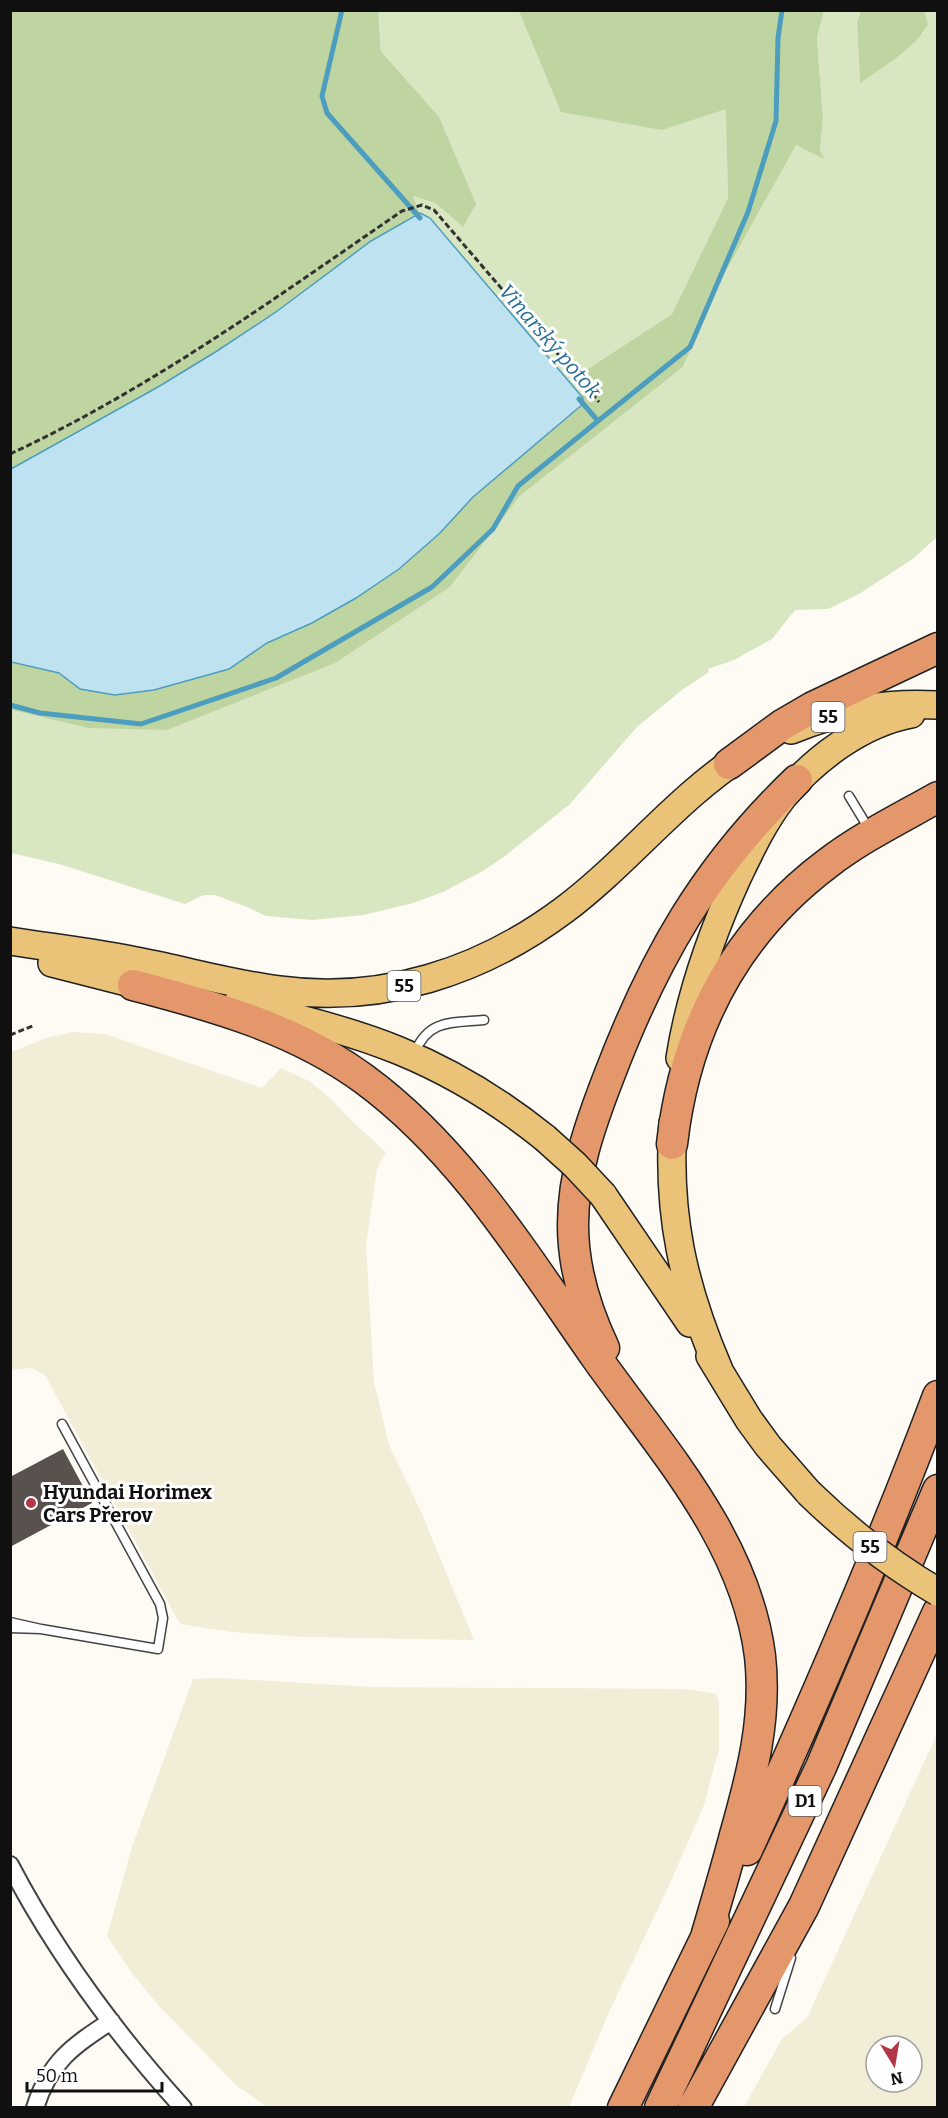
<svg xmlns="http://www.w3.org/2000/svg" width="948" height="2118" viewBox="0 0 948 2118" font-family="Bitter,serif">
<rect width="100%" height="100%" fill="#fefbf5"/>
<path fill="#f2edd7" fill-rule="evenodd" d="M73 1032 105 1034 262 1088 281 1068 309 1081 330 1098 353 1122 386 1152 377 1169 366 1245 374 1382 389 1445 422 1514 474 1640 304 1637 232 1632 180 1624 45 1375 32 1368 11 1370V1052L46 1038Z
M219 1678 372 1687 686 1689 717 1694 719 1704V1749L704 1805 672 1879 609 2012 569 2107H267L237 2086 160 2007 134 1976 107 1936 132 1847 193 1679Z
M937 1734V2107H744L782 2039 807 2018ZM876 2046H912V2082H876Z"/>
<path fill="#d8e6c1" d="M362 10 751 11 727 122 728 198 672 314 583 372V398L430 218 420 213 413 196 435 203 463 227 412 86 381 51 379 21Z
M824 11H861L857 22 860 84 908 47 924 32 925 13 922 11H937V537L914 558 859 594 828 609 795 610 772 639 734 660 708 669 709 672 682 690 637 727 570 804 505 856 483 871 443 892 413 903 364 915 312 920 266 916 247 907 215 895H204L185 904 59 864 11 853V710L88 728 450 587 520 496 683 367 721 280 796 144 823 158 820 150 823 118 817 38Z"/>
<path fill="#bed5a2" d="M11 11H378L381 51 439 117 476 204 463 227 435 203 413 196 420 213 371 241 276 312 217 351 158 387 11 469Z
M519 11H824L817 38 823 118 820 150 824 159 796 145 721 280 683 367 520 496 450 587 335 663 167 730 88 728 11 710 10 662 59 673 80 689 115 695 154 690 229 669 267 643 312 623 356 598 399 569 440 533 473 497 582 404 583 372 672 314 728 198 726 109 662 130 561 112Z
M922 11 925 13 928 24C915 50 882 66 860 84L857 22 861 11Z"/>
<path fill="#bfe2f0" stroke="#4d9dbf" stroke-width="1.5" d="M420 213 430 218 583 398V404L473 497 440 533 399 569 356 598 312 623 267 643 229 669 154 690 115 695 80 689 59 673 11 662V469L158 387 217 351 276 312 371 241Z"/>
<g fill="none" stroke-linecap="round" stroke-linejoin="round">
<path stroke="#4d9dbf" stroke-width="5" d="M342 10 322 96 327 113 420 218
M598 421 690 347 748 212 776 121 778 38 782 10
M10 705 40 713 141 724 276 678 432 587 493 529 518 486 598 421 579 399"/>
</g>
<path fill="#58514e" d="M63 1449 92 1503 10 1547V1477Z"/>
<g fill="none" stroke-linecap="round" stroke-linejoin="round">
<defs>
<path id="lane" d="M849 796 869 829
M415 1052C429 1019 452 1023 484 1020
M10 1622 41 1629 10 1628
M41 1629 158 1649 163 1618 160 1604 62 1424
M775 2009 791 1958"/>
<path id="street" d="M10 1865C56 1953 117 2035 183 2108
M35 2108C49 2062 73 2046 111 2021"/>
<path id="primary" d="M791 730C840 710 884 702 938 705
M10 941C54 948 98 953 141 962 187 971 232 984 279 990 382 1004 481 972 564 910 628 862 678 796 746 753
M52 963 154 989
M236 1005C358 1029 447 1059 545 1138
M680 1058C690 995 711 935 738 876 751 849 764 821 783 797 814 759 862 723 911 714
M673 1123C667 1215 683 1286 719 1370
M603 1195 690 1323
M710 1356 749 1420 768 1446 809 1493"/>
<path id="highway" d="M729 764 782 725 813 707 938 648
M133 985C214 1006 296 1029 364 1079 462 1151 527 1259 596 1357 661 1449 745 1539 760 1656 767 1718 752 1775 735 1835 726 1869 716 1903 706 1937
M672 1144C685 1029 735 933 828 863 862 837 901 818 938 797
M604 1348C586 1310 573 1267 573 1225 573 1173 590 1125 609 1076 654 958 705 868 797 780
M747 1850C815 1701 880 1550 938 1396
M623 2108 714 1921
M660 2108 821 1767 938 1490
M693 2108 804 1906 938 1612"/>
</defs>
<use href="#lane" stroke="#434343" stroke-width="11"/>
<use href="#street" stroke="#434343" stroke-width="20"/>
<use href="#primary" stroke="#212121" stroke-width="30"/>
<use href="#highway" stroke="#212121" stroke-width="33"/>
<path stroke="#323232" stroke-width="3" stroke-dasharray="6 3" stroke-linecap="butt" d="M10 454C150 389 275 298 402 211L422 205 434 210 599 402
M10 1035 35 1025"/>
<use href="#lane" stroke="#fff" stroke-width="8"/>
<use href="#street" stroke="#fff" stroke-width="16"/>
<use href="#primary" stroke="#eac379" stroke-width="27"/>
<use href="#highway" stroke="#e5976c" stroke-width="30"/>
<defs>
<path id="primary-bridge" d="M545 1138 575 1165 603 1195
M809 1493C848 1531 890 1564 938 1592"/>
</defs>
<use href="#primary-bridge" stroke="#212121" stroke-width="30" stroke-linecap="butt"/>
<use href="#primary-bridge" stroke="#eac379" stroke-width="27"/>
</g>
<circle fill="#b23748" stroke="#fff" stroke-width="2" cx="31" cy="1503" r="6"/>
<g text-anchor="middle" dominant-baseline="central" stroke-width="6" stroke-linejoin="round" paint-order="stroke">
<g fill="#fff" stroke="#585858" stroke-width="1.5">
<rect x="811.5" y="702" width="33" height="30" rx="4.5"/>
<rect x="387.5" y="971" width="33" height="30" rx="4.5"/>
<rect x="853.5" y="1532" width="33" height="30" rx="4.5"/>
<rect x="788.5" y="1786" width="33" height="30" rx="4.5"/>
</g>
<g font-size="18" font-weight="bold" fill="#101010">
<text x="828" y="717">55</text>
<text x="404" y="986">55</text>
<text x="870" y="1547">55</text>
<text x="805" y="1801">D1</text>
</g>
<g font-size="20" font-weight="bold" fill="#101010" stroke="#fff" text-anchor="start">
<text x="43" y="1492">Hyundai Horimex<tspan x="43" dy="23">Cars Přerov</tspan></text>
</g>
<g font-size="21" font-style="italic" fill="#267096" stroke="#fff">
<text transform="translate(550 341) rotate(49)">Vinarský potok</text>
</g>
</g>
<rect width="948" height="2118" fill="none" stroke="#101010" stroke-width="24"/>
<g transform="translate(894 2064) rotate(169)"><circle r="28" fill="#ffffff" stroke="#9f9f9f" stroke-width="1.5"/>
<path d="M0-4.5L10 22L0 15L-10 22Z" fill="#b23748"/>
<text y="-9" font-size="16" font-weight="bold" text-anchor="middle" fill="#101010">N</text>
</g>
<path d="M27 2082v9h135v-9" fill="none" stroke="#101010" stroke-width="3"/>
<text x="36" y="2082" font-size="18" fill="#101010" stroke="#ffffff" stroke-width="4.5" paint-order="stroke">50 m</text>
</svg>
